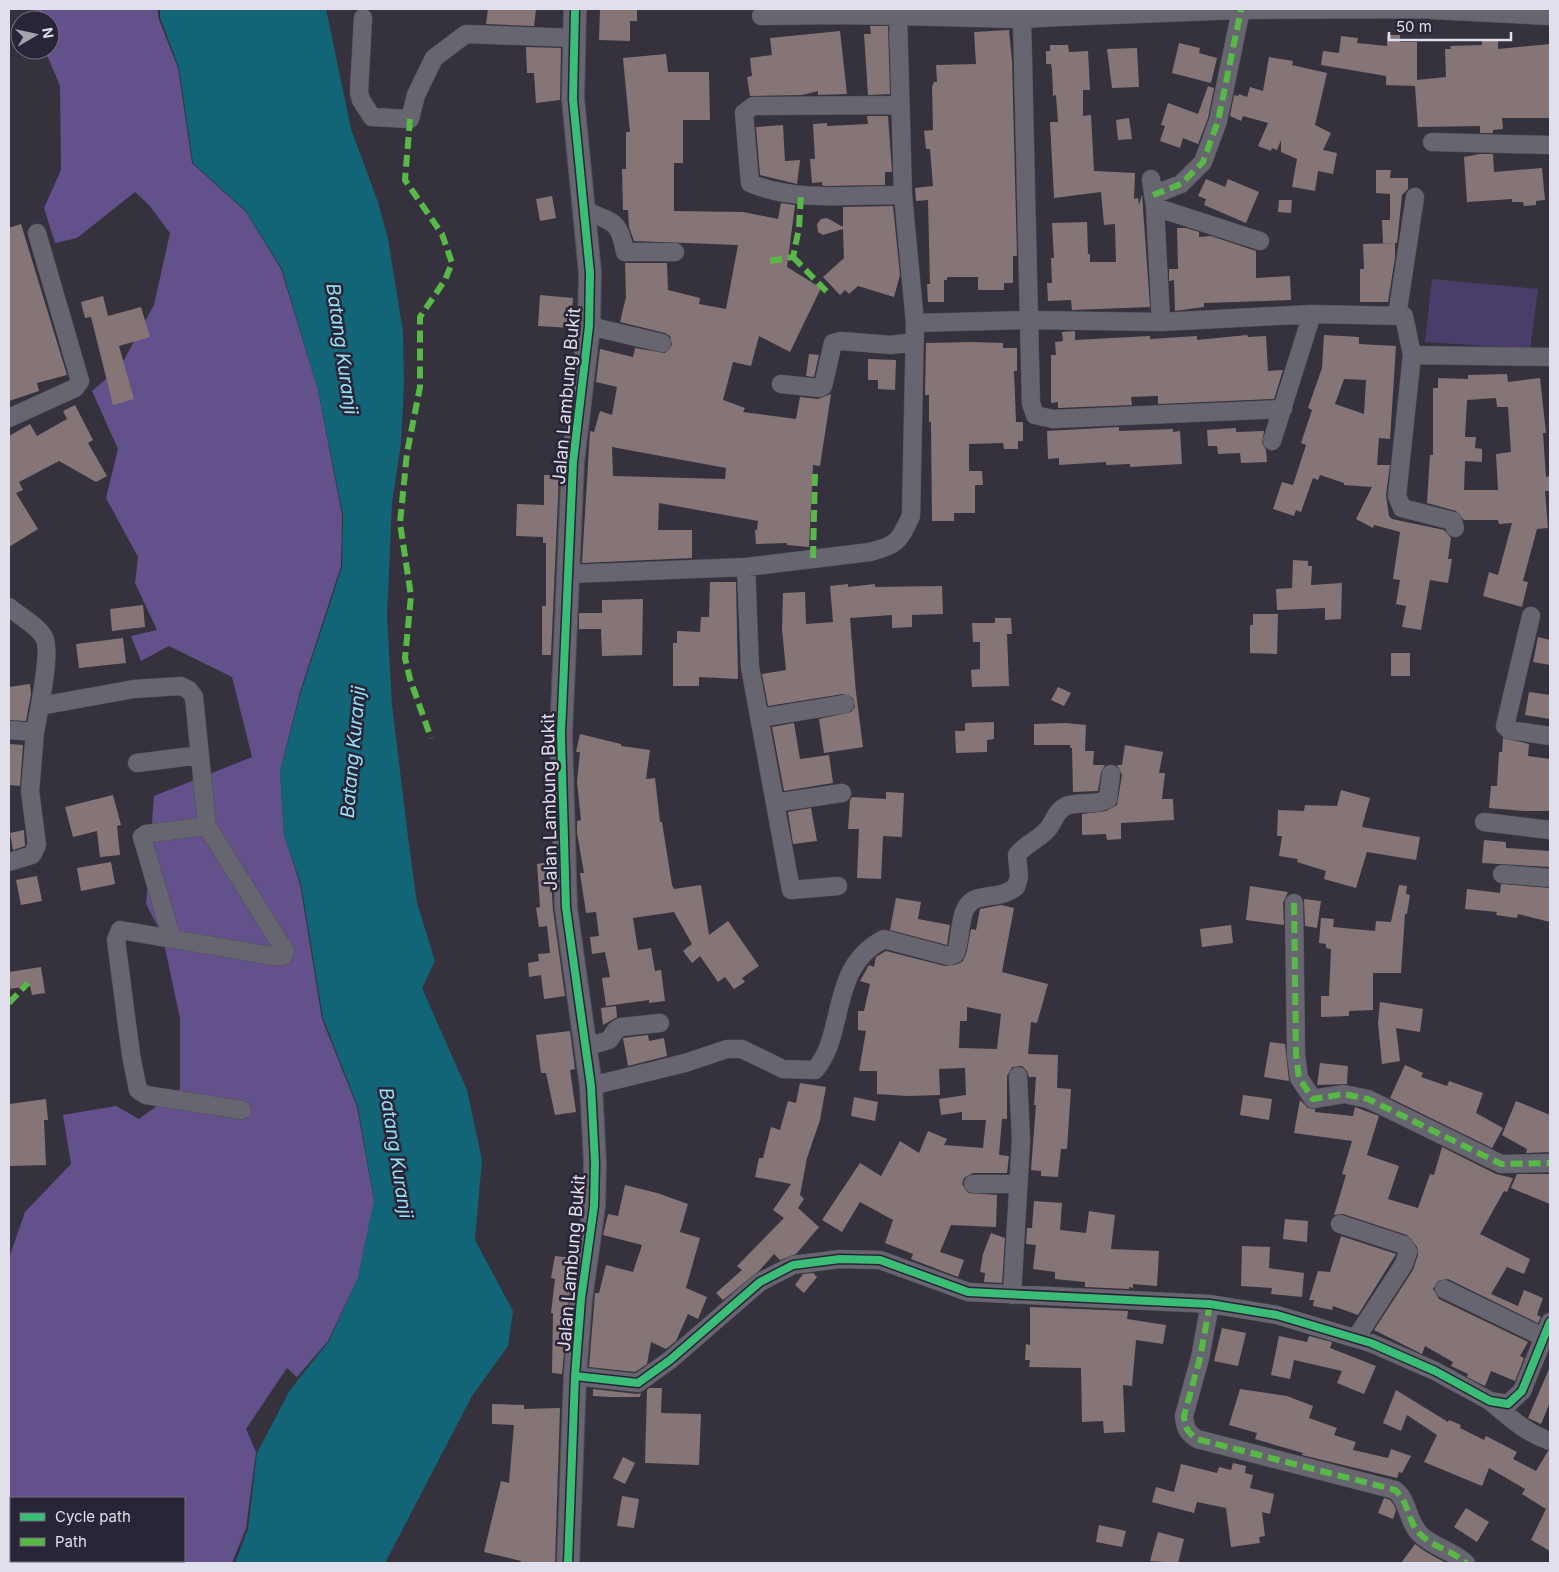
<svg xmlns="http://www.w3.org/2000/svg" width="1559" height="1572" viewBox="0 0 1559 1572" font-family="Inter,sans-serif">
<rect width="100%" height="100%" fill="#35323e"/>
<path fill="#4b3d69" d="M1432 279 1538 289 1530 349 1425 342Z"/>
<path fill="#63518c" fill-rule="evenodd" d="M34 9H158V17L178 68 192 163 246 212 281 269 318 390 342 515 341 566 300 692 280 771 284 835 300 884 322 1019 357 1107 374 1201 358 1278 328 1341 297 1377 287 1368 246 1429 256 1452 246 1528 232 1563H9V1258L25 1212 71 1164 63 1115 116 1106 139 1119 180 1089V1018L162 934 146 904 154 796 252 757 232 677 169 646 141 661 131 636 157 630 135 583 138 557 106 498 118 449 92 391 120 367 154 305 170 233 149 205 135 192 77 238 55 243 44 208 61 170 60 86 45 50H50V20H36ZM11 1498H184V1561H11Z"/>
<path fill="#116576" d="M160 9H326L351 129 378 202 388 239 403 332 404 383 401 443 392 503 387 616 392 705 409 845 417 903 435 961 422 988 467 1090 482 1160 475 1240 513 1311 508 1346 472 1396 385 1563H235L248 1529 257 1453 290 1390 329 1341 358 1278 374 1200 358 1107 323 1018 301 884 284 835 280 771 301 692 342 567 343 515 318 390 282 269 246 211 193 163 179 68 160 17Z"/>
<path fill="#867576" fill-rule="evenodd" d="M488 9H536L534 26 486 24Z
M600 9H637V21H630V41L599 40Z
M870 26H888L890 94 868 95 864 34H871Z
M1009 30 1012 61 1017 256H1013V283H1004V290H978V277H947V280H944V302H928L927 284H930L928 200 916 201 915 188 933 186 930 149H926L924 131 933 130 932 87 934 82H937L936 65 976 64 974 32Z
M840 31 847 94 818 95V91L802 95 750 96 747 77 752 76 750 58 772 55 770 38Z
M1387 35H1400V42H1417V80L1446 77 1445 49H1451L1450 46 1482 45V40L1498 39V49L1550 44V118H1502L1503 129 1493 130V133H1480V126L1418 127 1415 86 1386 85V76L1321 65 1323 51 1339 53 1341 36 1358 38 1357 43 1387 46Z
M1179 43 1200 48 1199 53 1217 58 1211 83 1172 73Z
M1050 45H1068L1069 52 1088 51 1090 90H1083V116L1091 115 1094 171 1135 173 1134 199 1138 198 1139 205 1142 194 1150 307 1072 310 1071 300 1048 301 1047 283H1052L1051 258H1054L1052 223 1087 222 1088 254H1090V262H1116L1115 224 1104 225 1101 192 1054 198 1050 122H1058L1056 95 1053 96 1052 70 1051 64H1046V51H1050Z
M526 47 561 48 560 100 536 103 534 73H527Z
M1137 48 1139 87 1112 88 1107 49Z
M666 54 668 72H709L710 120H683V163H674V211L743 212 778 219 781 203 795 205 787 267 821 288 790 352 759 336 751 366 733 362 723 400 745 408 743 412 796 419 800 397 818 399 831 394 820 466 813 465 809 547 787 545V543L756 544 755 530H757L758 521 659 503 658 530H692V558L582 563 590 431 594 432 600 411 612 415 617 387 596 382 600 349 633 357 635 348 665 353 672 345 670 336 665 333 620 322 626 297 625 263H667L668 290 700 298 699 304 726 309 738 245 634 241 629 227 628 210H623L622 169H626V132H630L623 58ZM612 447 726 468 725 479 613 476Z
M1269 57 1293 61 1292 65 1327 73 1315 125 1331 133 1323 150 1337 153 1333 174 1318 171 1315 191 1292 187 1297 159 1281 152V140L1277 150 1272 148 1271 151 1258 146 1268 123 1243 116 1241 121 1230 116 1234 95 1238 96 1239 94 1247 97 1250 87 1263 91Z
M1208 86 1214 88 1208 118 1198 144 1183 138 1180 148 1160 141 1165 126 1161 125 1168 103 1198 114Z
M867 116H888L892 172H885V185L825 186 822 185V182L812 183 810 159H815L813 124 827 123V126L868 124Z
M1129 118 1132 139 1118 140 1116 120Z
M783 125 785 161 800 160 797 184 760 175 756 127Z
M1480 154H1493L1494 172 1542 168 1545 200 1536 201V205L1524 206 1523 202H1512V199L1467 202 1464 157Z
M1376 170H1391L1390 178H1408V189L1402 195 1397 243H1383L1382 220H1390V194L1376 193Z
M1206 179 1225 187 1228 179 1259 192 1246 223 1204 205 1206 199 1198 196Z
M552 196 556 218 540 221 536 199Z
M1279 200H1292L1291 213 1278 212Z
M893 206 900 275 894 297 858 286 849 294 845 290 840 295 823 277 844 258 843 229 823 235 818 232 817 224 821 219 827 218 843 227V207Z
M21 224 67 375 37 383 39 391 9 401V228Z
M1177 228H1186L1199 232V237L1211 236 1256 251V278L1290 276 1291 300 1204 303V307L1175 311 1174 280 1169 281V269H1178Z
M1395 243V258L1388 302H1360V269H1364L1363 244Z
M540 295 573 298 571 328 538 326Z
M103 296 108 316 141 307 150 337 119 346 134 399 113 405 91 317 85 318 81 302Z
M1075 331V340L1150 336V339L1197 336V340L1247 335 1248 337 1266 336 1268 371 1283 370 1274 399 1158 404V396L1131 397 1132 405 1058 408V402L1051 403V355H1056L1055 342 1063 341 1062 332Z
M1324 335 1359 337V344L1396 346 1390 439 1379 438 1377 465H1390L1386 495 1389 516 1392 519 1444 530 1451 538 1448 559H1452L1448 583 1430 580 1421 630 1402 627 1406 606 1396 604 1400 580 1393 579 1400 532 1374 525 1373 528 1356 519 1372 487 1344 485V483L1320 475 1318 480 1313 478 1301 512 1296 510 1294 516 1273 509 1282 482 1293 485 1306 445 1301 443 1312 410 1308 408 1322 368ZM1344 379 1366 380 1364 414 1335 404Z
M973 342 1003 343V348H1017V371H1014L1016 422H1023V441H1018V449H1004L1003 443 969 444V471H982L983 485H975V513H954V521H932L931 422H929V395H925L926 343Z
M809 354 819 355 814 377 806 376Z
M868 359 896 360 895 390 878 389V380H868Z
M1507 374 1508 382 1540 378 1546 433H1543L1546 477 1550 476V491H1545L1548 528 1537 529 1523 581 1528 582 1522 607 1483 596 1489 572 1498 575 1512 523 1499 524 1498 520H1464L1456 511 1427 503 1430 455H1433V388H1438V378L1468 379V375ZM1496 398 1497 407H1508L1511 452 1496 454 1498 490H1464L1465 461 1482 462V449L1475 448 1476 437H1465L1467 400Z
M75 405 93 440 88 443 107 476 96 482 59 461 19 482 23 490 16 493 38 529 9 547V436L30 424 37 436 67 419 63 411Z
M1119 427V431L1173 429V432L1180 431 1182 464 1130 467V464L1106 465V462L1059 465V458L1048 459 1047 431Z
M1236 428V432L1264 431 1262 443 1266 450 1267 462 1241 463 1240 453 1218 454 1217 446H1208L1207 430Z
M544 475H559L551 655H542V606H546V543H543V537L516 536 517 504 544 505Z
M1293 560 1308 561V566H1312L1311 585 1342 583 1341 619 1325 620V608L1277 610 1276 589 1292 588Z
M710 582H736L738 679 699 677V686H673V643H677V631L700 632 701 617H709Z
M848 584V587L875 584V587L942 586 943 614 912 615V627L892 628V615L850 618 856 693 863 747 824 753 819 719 851 712 855 707 853 698 843 694 768 706 762 674 786 670 782 629 783 593 805 592 806 624 833 622 830 586Z
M643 599 642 655 602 656 601 629H579V613H602V600Z
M143 605 145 627 112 631 110 609Z
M1253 614H1278L1277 654 1250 653V625H1253Z
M995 618H1011L1012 634H1007L1009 686 972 687 971 670 980 669V642H973L972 623H995Z
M1538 637 1550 640V665L1533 662Z
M123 638 126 663 79 668 76 644Z
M1391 653H1410V676H1391Z
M30 684 31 694 26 721 9 720V687Z
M1058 687 1071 693 1064 706 1051 700Z
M1529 692 1550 695V719L1525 715Z
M994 722V739L987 740V752L956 753 955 731H965V723Z
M794 723 800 759 829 755 833 783 784 791 772 727Z
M1065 723 1086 725 1085 751H1094L1093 765H1105L1101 772 1098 791 1073 792 1072 748H1070V745H1034V724Z
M580 734 621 744V746L650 750 646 779 655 778 660 822H662L672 885 674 889 701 885 709 935 728 921 759 966 742 978 745 982 734 989 725 977 718 982 700 956 692 963 683 951 692 944 674 912 633 918 638 950 651 948 655 971 661 970 665 1001 649 1003V1000L606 1006 602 978 610 977 605 952 592 954 590 937 599 936 596 912 586 913 580 873H584L577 833V821L581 820 577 782 580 752H576Z
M1503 738 1529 744 1528 756 1550 759V811H1524L1489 808 1491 786H1497L1499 752H1502Z
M9 744 23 745 20 786 9 785Z
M1125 745 1163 752 1159 773H1165L1162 799H1173L1174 820 1121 823V839L1107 840 1106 834 1082 835V814L1106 811 1117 805 1122 775 1117 765H1122Z
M1341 790 1370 798 1362 827 1420 837 1416 860 1367 852 1356 888 1324 879 1326 871 1297 862 1298 859 1279 856 1282 836H1277L1278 810 1304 811 1305 805 1337 806Z
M886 792 904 793 902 837 883 836 881 879 857 878 859 829H848L850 800 852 797 886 799Z
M113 795 121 825 117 826 120 855 100 857 97 831 73 837 65 807Z
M811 808 817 841 793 844 788 812Z
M24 830 25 846 13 850 10 833Z
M1484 840 1506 842V848L1550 851V867L1482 863Z
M111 862 115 884 81 891 77 868Z
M550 862 553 910 565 996 544 999 541 975 529 977 528 963 539 961 538 954 550 953 547 926 539 927 536 908 540 907 537 864Z
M37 876 42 901 21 905 16 880Z
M1501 884 1550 888V922L1518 914 1517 918 1496 915 1497 912 1465 909 1467 889 1500 893Z
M1399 885 1407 886 1406 894 1410 895 1407 914H1405L1401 973H1373V1010L1349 1011V1016L1321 1017V996H1329L1331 949 1326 948V944L1319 943 1321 918 1334 919 1333 927 1375 931 1376 921 1391 922Z
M1250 886 1288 892 1283 903 1284 925 1246 920Z
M896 898 921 902 918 919 950 925 947 945 890 930Z
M1304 899 1321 901 1317 928 1305 926Z
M1001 905 1014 908 1002 972 1048 984 1037 1023 1031 1022 1028 1054 1058 1055 1057 1088 1071 1089 1067 1149H1061L1058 1177 1041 1176V1171L1031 1170 1036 1105H1034L1036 1077H1029L1027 1071 1022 1066 1012 1067 1007 1076V1119H1002L999 1155 1009 1156 1007 1173H973L964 1178 962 1184 968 1193 997 1195 996 1227 951 1225 940 1252 964 1260 958 1277 911 1259 913 1254 885 1243 893 1220 860 1202 842 1232 822 1220 860 1163 881 1176 900 1141 919 1153 928 1131 947 1139 944 1145 983 1148 986 1120H962V1112L941 1115 939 1099 966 1095 965 1068 939 1069 940 1095 908 1096 877 1094V1071H859L866 1031 858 1030V1011H864L870 984 860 981 869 965 874 967 876 957 886 951 945 966 958 964 963 961 967 951 971 929 976 930 980 909ZM967 1007 1001 1014 997 1049 959 1048 960 1021H967Z
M1231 925 1233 943 1202 947 1200 929Z
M41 967 45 993 32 995 30 986 9 989V972Z
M1380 1002 1423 1009 1420 1032 1396 1028 1400 1061 1382 1064 1378 1023Z
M616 1006 617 1017 603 1025 601 1008Z
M570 1031 575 1069 570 1070 576 1112 555 1115 546 1073H541L536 1035Z
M648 1035 649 1041 664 1038 667 1056 628 1066 623 1038Z
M1270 1042 1285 1044 1289 1081 1264 1077Z
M1320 1063 1348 1066 1347 1084 1317 1085Z
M1405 1065 1423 1073 1421 1077 1447 1086 1449 1081 1483 1093 1476 1113 1503 1128 1492 1148 1390 1098Z
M800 1083 826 1087 820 1120 807 1158 800 1195 804 1199 798 1208 819 1227 796 1254 780 1260 774 1254 759 1271 723 1300 716 1293 742 1270 737 1266 784 1218 773 1210 791 1184 755 1177 759 1158H763L771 1127 780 1130 788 1101 796 1103Z
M1243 1095 1272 1099 1269 1120 1240 1115Z
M854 1097 878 1102 875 1121 851 1116Z
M46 1099 48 1120H44L46 1165 9 1166V1104Z
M1300 1100 1308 1108 1315 1109V1112L1353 1116 1355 1107 1379 1116 1367 1155 1399 1166 1388 1199 1418 1208 1430 1174 1434 1175 1442 1147 1496 1174 1513 1178 1507 1192 1504 1191 1480 1234 1530 1259 1524 1274 1507 1267 1491 1294 1518 1306 1524 1290 1543 1298 1537 1315 1541 1317 1538 1323 1448 1279 1438 1281 1433 1289 1439 1299 1528 1342 1520 1356 1524 1358 1515 1381 1491 1371 1485 1386 1467 1377 1468 1374 1451 1366 1453 1362 1425 1346 1422 1354 1374 1330 1413 1270 1418 1255 1417 1247 1407 1235 1343 1214 1334 1215 1346 1175 1342 1174 1352 1141 1294 1133Z
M1516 1101 1550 1115V1152L1526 1153 1527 1149 1502 1135Z
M1517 1174H1550V1204L1511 1188Z
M625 1185 657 1193 688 1204 680 1232 700 1238 686 1288 707 1297 698 1319 688 1314 676 1341 666 1349 651 1342 647 1364 635 1372 589 1367 595 1293H599L606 1265 633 1272 642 1245 603 1235 608 1214 618 1216Z
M1034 1201 1062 1203 1060 1230 1086 1233 1089 1211 1115 1215 1111 1249 1159 1251 1157 1286 1133 1284V1288L1129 1287V1289L1085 1287V1282L1055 1279V1272L1033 1269 1036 1245 1026 1244 1027 1228H1032Z
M1285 1219 1308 1221 1307 1242 1283 1239Z
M991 1233 1005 1238 1002 1283 984 1282 985 1273 980 1272 983 1254Z
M1341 1236 1396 1254 1358 1315 1333 1306 1332 1310 1313 1306 1314 1300H1309L1318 1271 1330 1272Z
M1242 1246 1270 1247 1269 1268 1304 1273 1302 1297 1271 1294 1272 1288 1241 1286Z
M555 1256 573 1258 562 1374 552 1373 553 1313H551L555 1279 551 1278Z
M813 1273 817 1277 804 1293 795 1285 803 1274Z
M1030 1307 1128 1311 1127 1319 1166 1325 1163 1344 1136 1340 1132 1386 1123 1385 1125 1432 1104 1433 1103 1421 1082 1422 1081 1368 1029 1367 1030 1360H1025L1026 1344 1030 1345Z
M1222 1328 1246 1333 1238 1366 1214 1361Z
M1279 1336 1307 1342 1309 1336 1332 1342 1330 1348 1376 1366 1364 1394 1337 1383 1342 1371 1294 1360 1290 1379 1271 1375Z
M1550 1367V1402L1541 1424 1528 1418Z
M649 1388H662L661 1413 701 1414 699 1465 645 1463 647 1390Z
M593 1389 637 1394 641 1393 640 1397H611L593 1396Z
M1240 1389 1287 1396 1313 1406 1309 1418 1337 1428 1334 1435 1356 1442 1353 1450 1388 1458 1391 1449 1411 1456 1402 1473 1399 1472 1397 1478 1302 1455 1303 1453 1255 1439 1257 1433 1229 1425Z
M1396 1390 1448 1422 1449 1420 1461 1425 1460 1428 1484 1440 1486 1436 1517 1452 1513 1459 1536 1471 1548 1451H1550V1551L1531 1540 1546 1509 1522 1494 1525 1489 1489 1468 1482 1486 1424 1462 1437 1435 1407 1415 1401 1431 1383 1423Z
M492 1404 524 1405V1409L560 1408 555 1563H521V1561L484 1552 501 1481 509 1483 514 1425 492 1424Z
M623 1457 635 1463 625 1484 613 1478Z
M1233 1463 1246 1466 1245 1473 1253 1475 1250 1488 1274 1494 1270 1514 1262 1512 1265 1536 1259 1537 1260 1543 1231 1547 1226 1508 1197 1502 1194 1513 1152 1502 1156 1487 1174 1492 1181 1464 1217 1473 1219 1467 1231 1470Z
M622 1496 639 1499 634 1528 617 1526Z
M1384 1498 1390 1500 1394 1505 1396 1510 1393 1519 1378 1513Z
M1466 1508 1489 1522 1477 1542 1454 1527Z
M1099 1525 1126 1531 1122 1547 1096 1542Z
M1158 1532 1184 1539 1178 1563 1150 1561Z
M1415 1544 1426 1552 1446 1563H1401Z"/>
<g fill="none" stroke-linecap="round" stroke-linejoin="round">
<defs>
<path id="minor" d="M1432 10 1550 16
M761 16 836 15
M898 16 1022 19 1029 320 915 323
M1060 17 1241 10 1432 9
M363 18 359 92 361 100 372 117 410 119 416 95 434 58 466 34 574 38
M1022 19 1060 17V9
M901 105 753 106 744 113 750 183C793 202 856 195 903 195
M1432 142 1550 145
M1151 179 1155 207 1161 322
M1153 195 1181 184 1203 162 1218 121 1241 10
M1155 207 1260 241
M584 210C613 223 619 219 625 252H675
M1397 316 1415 197
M589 326 662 343
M1412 355 1397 496 1402 508 1453 521 1455 528
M781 384 819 388 823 386 833 343 841 341 891 345 914 342
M1283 409 1053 419 1035 415 1031 403 1029 320 1161 322 1312 314 1404 316 1412 355 1550 357
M9 418 75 388 80 381 37 233
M1272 441 1312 314
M746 567 750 667 791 890 838 886
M569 574 746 567 870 552C898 545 899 541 911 516L915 323 903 195 898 16 836 15 835 9
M9 607C19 616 37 625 44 637 52 651 38 715 35 732
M1531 616 1505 726 1509 730 1550 736
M40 706 134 689 181 686 189 690 194 697 207 826 285 951 283 956H273L120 930 116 940 131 1055 138 1090 146 1095 242 1110
M760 718 845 704
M9 730 35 732 30 791 37 845 32 855 9 862
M137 763 200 755
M775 803 842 793
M1484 822 1550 830
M1502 874 1550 878
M1294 903 1296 1055 1299 1078 1313 1099 1344 1094 1368 1099 1501 1164 1550 1163
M172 939 142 837 146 834 207 826
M586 1047 609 1040 616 1030 621 1027 660 1023
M591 1086 685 1063 727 1049H742L783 1069 815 1070C847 1033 828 967 884 939L948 956 955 954C963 939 956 903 979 898 993 895 1004 896 1016 887L1019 877 1017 855C1025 844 1038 840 1047 830 1055 822 1054 812 1066 806 1080 801 1095 806 1108 799L1111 774
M973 1184H1017
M1340 1224 1404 1245 1408 1252 1404 1264 1356 1338
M1444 1289 1545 1338
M1012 1295 1021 1140 1018 1076
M1210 1304 1200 1358 1184 1416C1185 1428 1187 1432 1197 1439L1395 1490C1409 1501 1407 1521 1420 1534 1433 1547 1453 1551 1466 1563
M575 1376 638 1383 670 1360 760 1282 793 1265 840 1259 880 1260 968 1292 1210 1304 1277 1315 1371 1343 1435 1371 1490 1401 1508 1404 1522 1391 1550 1322
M1490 1401C1509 1417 1526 1433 1550 1441"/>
<path id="tertiary" d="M568 1563 575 1376 581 1299 594 1206 595 1163 591 1086 566 908 561 734 573 462 589 326 590 273 573 99 575 9"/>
</defs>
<use href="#minor" stroke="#514f58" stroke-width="19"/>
<use href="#tertiary" stroke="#514f58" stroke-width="24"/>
<use href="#minor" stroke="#67656f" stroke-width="18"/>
<use href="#tertiary" stroke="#67656f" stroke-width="22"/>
<path stroke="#58b947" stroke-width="6" stroke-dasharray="12 6" stroke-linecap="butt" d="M410 119 405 180 442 234 452 263 445 280 420 317V387L407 453 400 523 411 596 405 658 410 679 431 738
M1153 195 1181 184 1203 162 1218 121 1241 10
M793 257 829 294
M770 261 793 257 799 228 801 194
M813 558 815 472
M1294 903 1296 1055 1299 1078 1313 1099 1344 1094 1368 1099 1501 1164 1550 1163
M9 1003 28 983
M1210 1304 1200 1358 1184 1416C1185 1428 1187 1432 1197 1439L1395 1490C1409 1501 1407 1521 1420 1534 1433 1547 1453 1551 1466 1563"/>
<defs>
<path id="cycleway" d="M575 1376 638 1383 670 1360 760 1282 793 1265 840 1259 880 1260 968 1292 1210 1304 1277 1315 1371 1343 1435 1371 1490 1401 1508 1404 1522 1391 1550 1322
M568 1563 575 1376 581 1299 594 1206 595 1163 591 1086 566 908 561 734 573 462 589 326 590 273 573 99 575 9"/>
</defs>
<use href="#cycleway" stroke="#292437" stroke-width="11"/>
<use href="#cycleway" stroke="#3abd76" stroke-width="8"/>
</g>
<g text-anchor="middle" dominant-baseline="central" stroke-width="5" stroke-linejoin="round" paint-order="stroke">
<g font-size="18" fill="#e1dfeb" stroke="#292437">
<text transform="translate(566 396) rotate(-85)">Jalan Lambung Bukit</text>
<text transform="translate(549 802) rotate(-91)">Jalan Lambung Bukit</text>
<text transform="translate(571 1263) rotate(-85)">Jalan Lambung Bukit</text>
</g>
<g font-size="19" font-style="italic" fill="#95e1f5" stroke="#292437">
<text transform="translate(342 349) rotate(82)">Batang Kuranji</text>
<text transform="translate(353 752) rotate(-85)">Batang Kuranji</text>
<text transform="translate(396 1153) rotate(81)">Batang Kuranji</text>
</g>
</g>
<rect width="1559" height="1572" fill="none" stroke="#e1dfeb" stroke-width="20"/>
<rect x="10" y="1497" width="175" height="65" fill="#292437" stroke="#736f7f"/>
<rect x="20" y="1513" width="25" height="8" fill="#3abd76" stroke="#736f7f"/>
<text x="55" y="1522" font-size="15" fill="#e1dfeb">Cycle path</text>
<rect x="20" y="1538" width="25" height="8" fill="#58b947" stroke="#736f7f"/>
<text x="55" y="1547" font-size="15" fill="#e1dfeb">Path</text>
<g transform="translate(35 35) rotate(81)"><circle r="24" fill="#292437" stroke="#736f7f"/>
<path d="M0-4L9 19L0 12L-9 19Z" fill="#a5a2ae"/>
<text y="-8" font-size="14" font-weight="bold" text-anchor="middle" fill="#e1dfeb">N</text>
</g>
<path d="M1389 32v8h122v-8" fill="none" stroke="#e1dfeb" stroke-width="2.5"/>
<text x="1396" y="32" font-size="15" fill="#e1dfeb" stroke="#292437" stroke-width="4" paint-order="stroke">50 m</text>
</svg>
